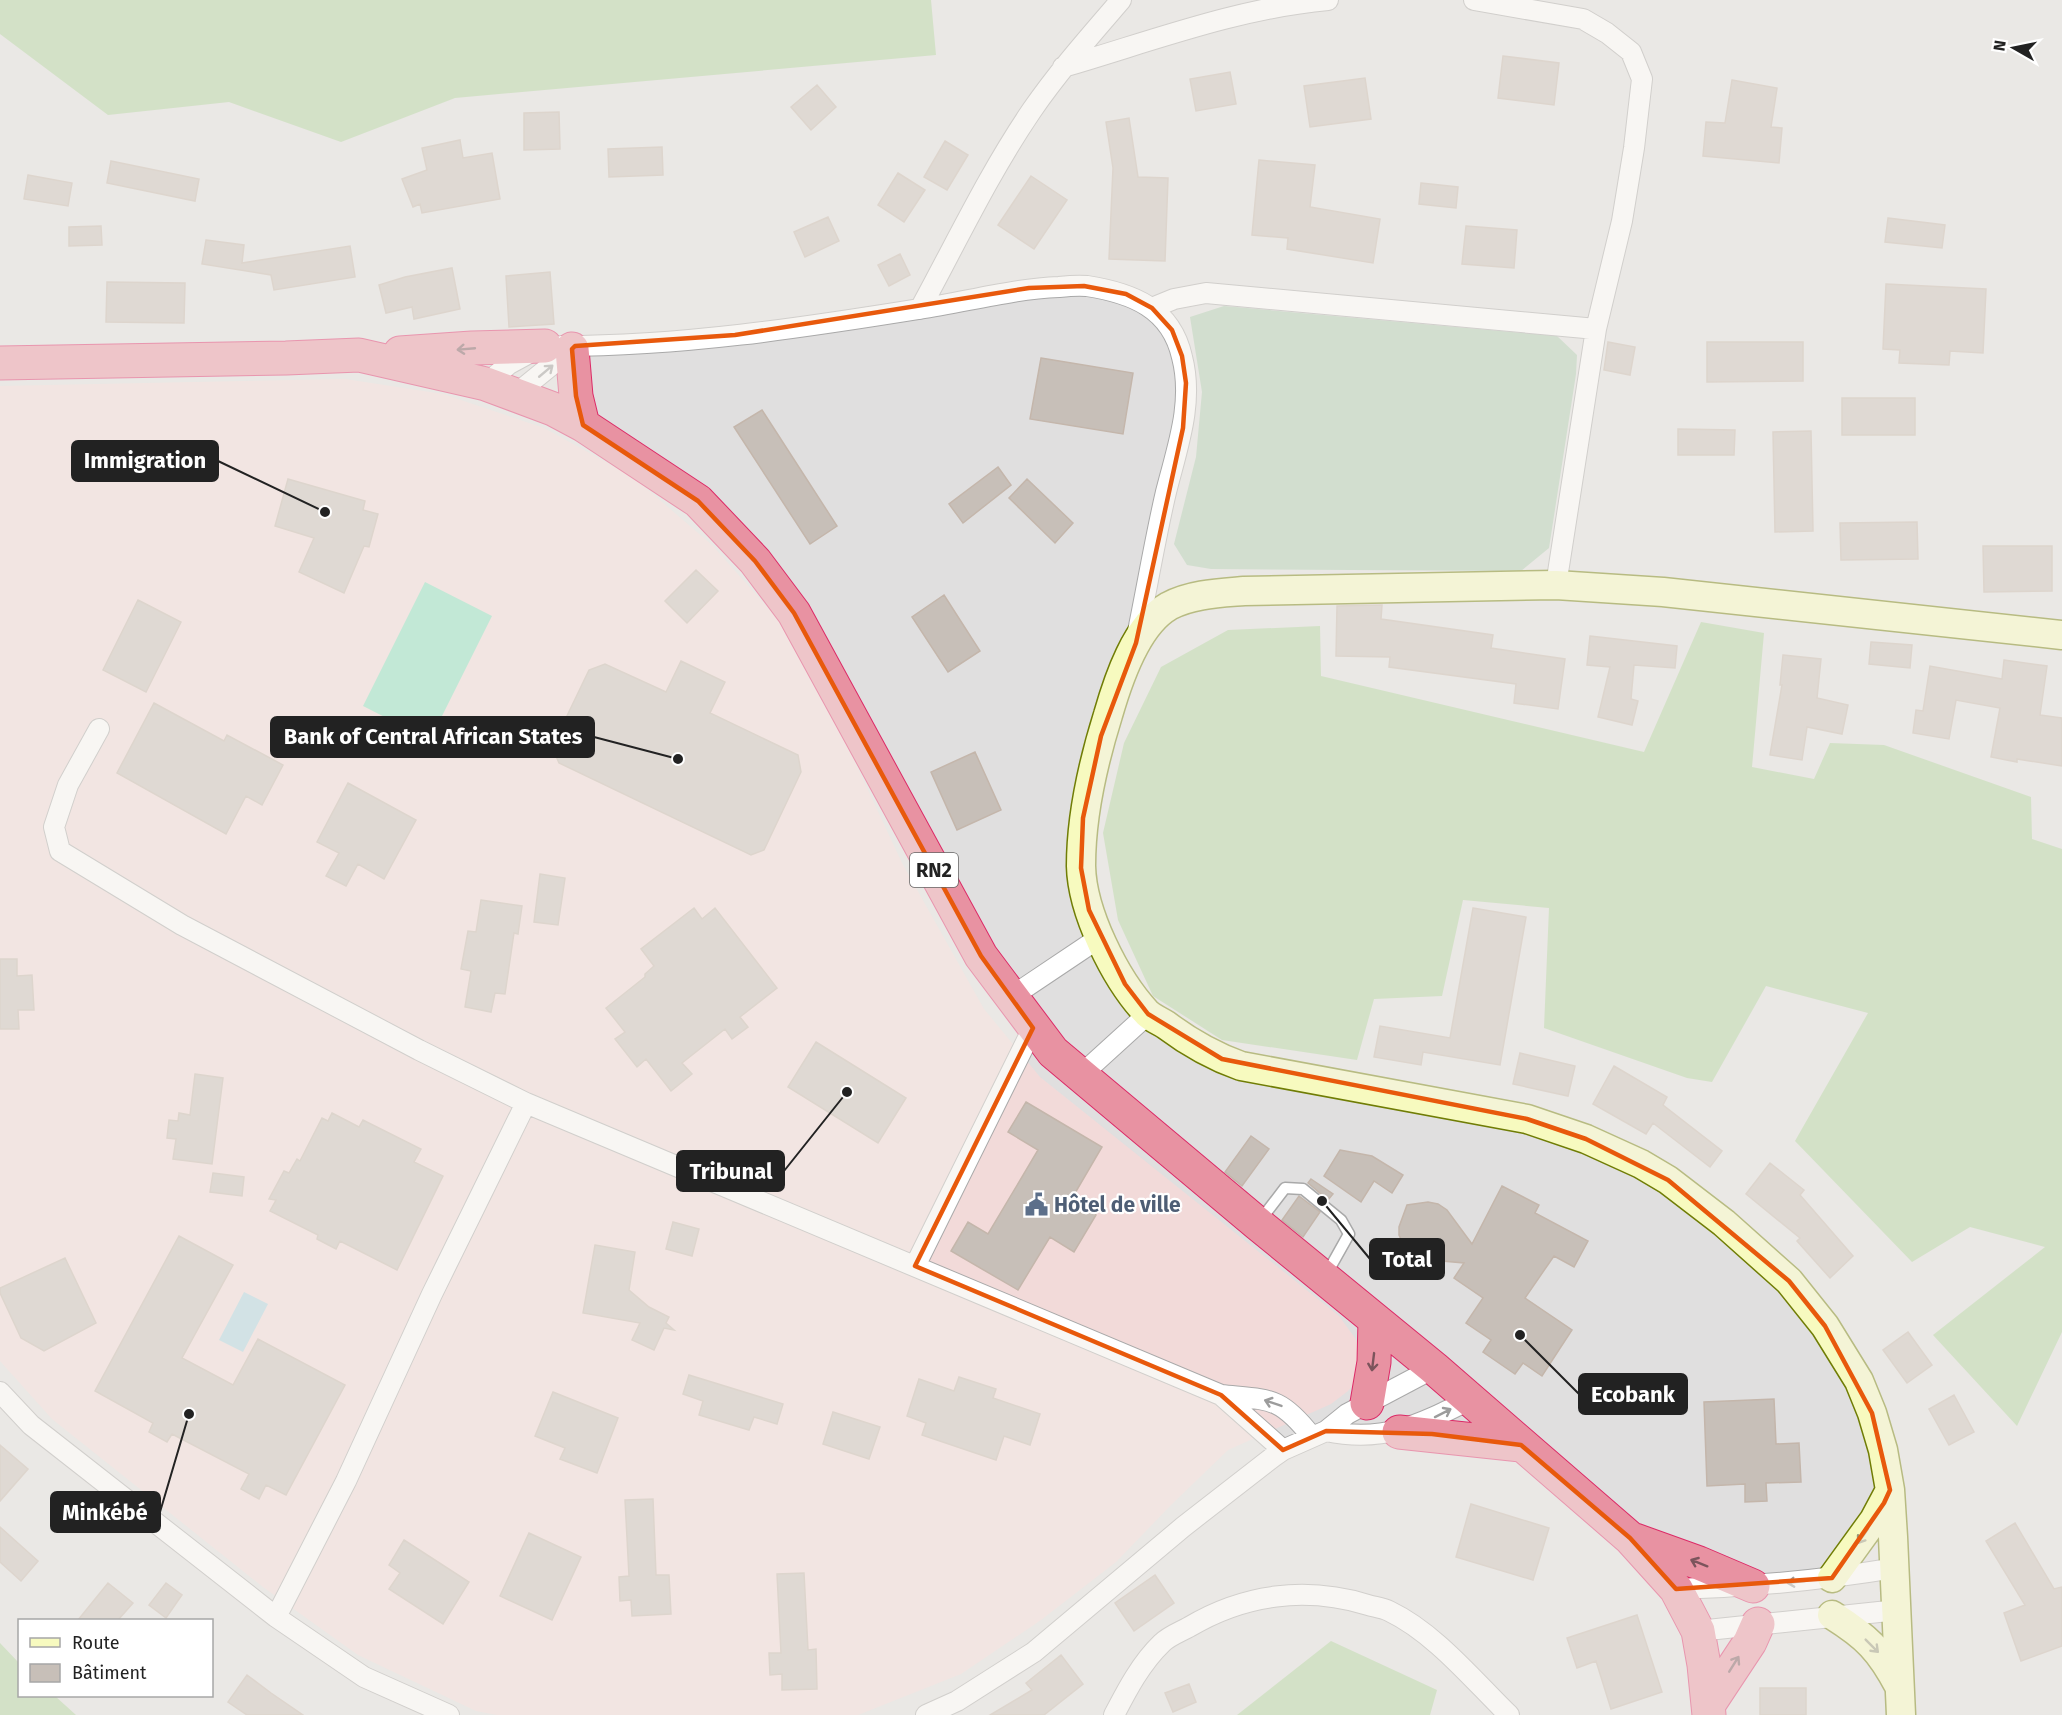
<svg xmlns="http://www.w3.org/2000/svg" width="2062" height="1715" viewBox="0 0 2062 1715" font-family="'Fira Sans',sans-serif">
<rect width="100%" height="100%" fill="#f2efe9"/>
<path fill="#e0dfdf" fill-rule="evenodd" d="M0 0H2062V1715H0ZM20 1620H212V1696H20Z"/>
<path fill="#f2dad9" d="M345 379 443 394 544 428 633 477 712 545 777 618 839 728 902 863 984 1009 1040 1077 1339 1316 1355 1338 1362 1355 1359 1379 1348 1391 1331 1404 1228 1450 1171 1505 1116 1562 1041 1620 961 1674 858 1715H497L476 1711 358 1655 263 1587 52 1419 0 1361V386Z"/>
<path fill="#add19e" d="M0 0H931L936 55 455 98 341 142 229 102 108 115 0 34Z
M1701 622 1764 633 1752 767 1814 779 1830 743 1884 745 2031 797 2032 839 2062 849V1332L2017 1426 1933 1335 2045 1247 1970 1227 1912 1262 1795 1141 1868 1013 1766 986 1712 1082 1687 1078 1544 1028 1549 908 1463 900 1442 996 1374 999 1357 1060 1222 1040 1153 996 1118 920 1103 833 1124 743 1161 667 1228 630 1320 626 1321 676 1644 752Z
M1331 1641 1437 1690 1430 1715H1237Z
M0 1643 19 1663 20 1696H55L76 1715H0Z"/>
<path fill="#aacbaf" d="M1224 306 1557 336 1577 355 1576 374 1549 548 1521 571 1211 569 1187 565 1174 544 1196 457 1202 392 1190 317Z"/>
<path fill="#88e0be" d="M425 582 492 616 430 740 363 706Z"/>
<path fill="#aad3df" d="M244 1292 268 1304 243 1352 219 1340Z"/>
<path fill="#c7bfb8" stroke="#c4b6ab" stroke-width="1.5" d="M1503 56 1559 63 1554 105 1498 98Z
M1230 72 1236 104 1196 111 1190 79Z
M1365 78 1371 119 1310 127 1304 86Z
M1732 80 1777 88 1771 127 1782 128 1779 163 1703 156 1706 122 1725 123Z
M817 85 836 107 811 130 791 107Z
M559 112 560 149 524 150V113Z
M1129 118 1138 177 1168 178 1165 261 1109 259 1113 168 1106 122Z
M460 140 463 158 492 153 500 199 422 213 420 204 413 207 402 179 427 170 422 148Z
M945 141 968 155 947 190 924 177Z
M662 147 663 175 609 177 608 149Z
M1259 160 1315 165 1310 207 1380 219 1373 263 1287 249 1288 238 1252 235Z
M111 161 199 179 195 201 107 183Z
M898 173 925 190 904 222 878 205Z
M28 175 72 183 68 206 24 199Z
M1031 176 1067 200 1034 249 998 225Z
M1421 183 1458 187 1456 208 1419 204Z
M828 217 839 241 805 257 794 232Z
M1888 218 1945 225 1942 248 1885 242Z
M101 226 102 245 69 246V227Z
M1466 226 1517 230 1514 268 1462 264Z
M206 240 244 245 242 263 350 246 355 277 274 290 271 275 202 264Z
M900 254 910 275 889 286 878 265Z
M452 268 460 309 414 319 412 307 386 313 379 285 405 277Z
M550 272 554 324 509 327 506 276Z
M107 282 185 283 184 323 106 322Z
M1886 284 1986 289 1983 353 1950 351 1949 365 1899 363 1900 350 1883 349Z
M1608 342 1635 347 1630 375 1604 370Z
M1707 342H1803V381L1707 382Z
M1041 358 1133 373 1123 434 1030 419Z
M1842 398H1915V435H1842Z
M762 410 837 526 810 544 734 427Z
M1678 429 1735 430 1734 455H1678Z
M1811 431 1813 531 1775 532 1773 432Z
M998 467 1011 485 963 523 949 504Z
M288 479 365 501 363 510 378 514 369 547 364 546 344 593 299 572 314 538 275 526Z
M1027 479 1073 523 1055 543 1009 498Z
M1917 522 1918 559 1841 560 1840 523Z
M1983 546H2052V591L1984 592Z
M696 570 718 591 687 623 665 601Z
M944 595 980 651 948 672 912 617Z
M138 600 181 622 146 692 103 670Z
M1382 605 1381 619 1493 635 1491 648 1565 659 1558 709 1514 703 1516 684 1389 667 1390 657 1336 656 1337 606Z
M1590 636 1677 646 1675 668 1634 665 1631 699 1638 701 1632 725 1598 717 1610 667 1587 665Z
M1871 642 1912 645 1910 668 1869 664Z
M1783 655 1821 659 1817 698 1848 705 1842 734 1807 727 1802 760 1770 755 1782 685H1780Z
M2004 660 2047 666 2040 715 2062 718V766L2017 759V762L1991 757 2000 708 1956 700 1949 739 1913 733 1916 710 1923 711 1930 666 2002 679Z
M681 661 725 682 710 713 798 755 801 772 764 850 751 855 559 763 552 747 589 670 605 664 666 692Z
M154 703 224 741 227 735 283 765 262 805 246 796 226 834 117 773Z
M975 752 1001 810 957 830 931 772Z
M348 783 416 820 384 879 358 864 346 886 326 876 339 853 317 842Z
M540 874 565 878 558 925 534 922Z
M481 900 522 906 518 934 514 933 505 994 495 993 491 1012 465 1007 471 971 461 969 468 931 476 932Z
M694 908 702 919 715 908 777 988 740 1017 748 1027 732 1039 725 1029 682 1063 692 1074 671 1091 646 1059 637 1067 615 1039 625 1032 606 1008 645 977V974L654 966 641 949Z
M1473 908 1526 917 1500 1065 1423 1052 1421 1065 1374 1057 1380 1026 1450 1038Z
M0 959H17V976L32 975 34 1010H18L19 1029H0Z
M816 1042 906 1098 878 1143 788 1087Z
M1520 1053 1575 1066 1568 1096 1513 1084Z
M1614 1066 1667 1097 1663 1105 1722 1151 1710 1167 1653 1123 1646 1134 1593 1104Z
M195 1074 223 1078 212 1164 173 1159 176 1139 167 1138 169 1120 178 1121 179 1113 190 1115Z
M1026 1102 1102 1147 1071 1200 1096 1215 1074 1252 1050 1237 1018 1290 951 1251 968 1222 988 1234 1038 1150 1008 1132Z
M332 1113 359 1127 363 1120 421 1149 414 1162 443 1176 397 1270 340 1241 336 1249 317 1239 318 1235 270 1211 276 1200 269 1199 284 1171 289 1173 297 1159 300 1161 322 1118 328 1121Z
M1251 1136 1269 1149 1242 1186 1225 1172Z
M1340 1150 1372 1156 1403 1175 1392 1193 1374 1181 1361 1202 1324 1176Z
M1770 1163 1804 1190 1800 1195 1853 1256 1830 1278 1797 1241 1800 1238 1746 1194Z
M213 1173 244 1177 242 1196 210 1192Z
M1311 1179 1333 1194 1328 1200 1308 1183Z
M1502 1186 1539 1205 1535 1213 1588 1241 1574 1267 1554 1256 1525 1298 1572 1330 1542 1376 1523 1363 1515 1374 1483 1352 1491 1340 1466 1323 1483 1298 1454 1278 1464 1263 1419 1259 1406 1250 1399 1235V1227L1407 1205 1428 1202 1438 1204 1447 1210 1472 1244Z
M1299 1196 1320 1212 1303 1237 1282 1220Z
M673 1222 699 1229 692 1256 666 1249Z
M179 1236 233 1265 182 1358 233 1385 258 1339 345 1385 286 1495 266 1485 259 1499 241 1489 249 1474 172 1434 167 1442 149 1432 153 1423 95 1391Z
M595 1245 635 1252 629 1290 649 1307 669 1317 666 1323 674 1330 664 1328 654 1350 632 1340 640 1323 583 1313Z
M65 1258 96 1323 44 1351 21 1338 0 1293V1288Z
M1908 1332 1932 1365 1907 1383 1883 1350Z
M689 1375 783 1404 777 1424 754 1417 749 1430 699 1415 703 1401 683 1394Z
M959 1377 996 1389 993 1398 1040 1414 1030 1445 1004 1436 996 1460 922 1435 926 1423 907 1416 919 1379 954 1391Z
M553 1392 618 1418 597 1473 560 1459 565 1448 535 1436Z
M1954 1395 1974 1432 1949 1445 1929 1409Z
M1774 1399 1776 1444 1799 1443 1801 1482 1766 1483 1767 1501 1745 1502V1484L1707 1486 1704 1402Z
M833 1412 880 1427 869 1459 823 1444Z
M0 1445 28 1469 0 1501Z
M653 1499 656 1575H669L671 1614 632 1616 631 1600 620 1601 619 1577 629 1576 625 1500Z
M1471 1504 1549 1528 1533 1580 1456 1557Z
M2015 1523 2054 1589 2062 1587V1646L2021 1661 2004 1613 2025 1605 1986 1541Z
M0 1527 38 1561 21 1581 0 1562Z
M529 1533 581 1557 552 1620 500 1596Z
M404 1540 469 1582 443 1624 389 1589 400 1573 389 1565Z
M804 1573 808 1650 816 1649 817 1689 782 1690V1674L770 1675 769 1653H781L777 1574Z
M1155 1575 1174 1603 1134 1631 1115 1603Z
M108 1583 133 1603 118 1620H78Z
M166 1583 182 1595 166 1618 149 1605Z
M1637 1615 1662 1692 1611 1709 1596 1661 1577 1668 1567 1638Z
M1061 1655 1083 1684 1044 1715H990L1032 1690 1026 1683Z
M247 1675 271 1693 303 1715H247L228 1702Z
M1189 1684 1196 1702 1173 1712 1165 1693Z
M1760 1688H1806V1715H1760Z"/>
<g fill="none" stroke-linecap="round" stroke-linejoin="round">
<defs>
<path id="lane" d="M1259 1222 1285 1188 1303 1189 1341 1220 1349 1234 1326 1275"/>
<path id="street" d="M1474 0 1583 19 1607 33 1631 52 1642 79 1634 148 1622 221 1596 329 1556 585
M1063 67C1149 42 1238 8 1328 0
M1152 308 1174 299 1206 293 1596 329
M920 309C956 243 989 173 1032 110 1059 71 1090 36 1121 0
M561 346C681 346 801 328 919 309 966 302 1011 289 1059 287 1068 286 1078 285 1087 286 1132 293 1171 308 1182 357 1194 403 1177 448 1166 492 1155 539 1147 588 1137 636
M486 384 509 364 533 351
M516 394 575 346
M99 729 68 785 54 827 60 851 182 925 419 1050 526 1103 1221 1395C1270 1400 1280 1396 1312 1437
M1011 997 1099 938
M1081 1075 1148 1014
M915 1266 1033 1028
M0 1392 31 1425 276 1617 364 1677 449 1715
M1221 1395 1283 1450
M1326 1431C1384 1443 1419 1425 1469 1400
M1676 1589C1750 1587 1822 1580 1895 1568
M276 1617 346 1481 432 1294 526 1103
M1698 1631 1898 1610
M926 1715 957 1701 1034 1652 1183 1527 1273 1457 1283 1450 1326 1431 1347 1414 1434 1368
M1114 1715C1127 1690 1141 1663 1162 1643 1169 1636 1180 1632 1189 1627 1244 1594 1306 1586 1368 1605 1375 1607 1383 1608 1389 1611 1435 1633 1473 1680 1509 1715"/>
<path id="secondary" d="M1832 1578 1874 1520 1890 1490
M1832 1615C1867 1637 1880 1650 1899 1686
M1901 1715 1893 1537 1890 1490 1883 1450 1872 1413 1859 1381 1825 1326 1789 1281 1724 1223 1668 1180 1641 1164 1586 1139 1527 1119 1241 1066C1213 1056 1190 1043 1166 1025 1160 1021 1152 1018 1147 1013 1115 979 1082 912 1081 866 1081 815 1093 763 1108 715 1118 680 1136 625 1169 606 1191 594 1220 593 1244 591L1556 585 1663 592 2062 635"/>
<path id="highway" d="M572 349 576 396 583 425
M400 353 472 348 545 346
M0 363 286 358 359 355 486 384 553 409 583 425 698 501 755 561 794 613 981 956 1053 1052 1258 1224 1434 1368 1630 1538 1676 1589 1698 1631 1704 1665 1709 1715
M1367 1403 1374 1362 1375 1320
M1399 1432 1521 1445
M1635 1540 1699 1563 1753 1586
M1709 1704 1750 1642 1758 1624"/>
</defs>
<use href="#lane" stroke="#a9a9a9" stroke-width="13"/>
<use href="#street" stroke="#a9a9a9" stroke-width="22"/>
<use href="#secondary" stroke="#707d05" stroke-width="31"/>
<use href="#highway" stroke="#dc2a67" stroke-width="35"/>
<use href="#lane" stroke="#fff" stroke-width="10"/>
<use href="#street" stroke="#fff" stroke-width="20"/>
<use href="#secondary" stroke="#f7fabf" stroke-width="28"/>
<use href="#highway" stroke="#e892a2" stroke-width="33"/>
</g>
<defs><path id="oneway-shaft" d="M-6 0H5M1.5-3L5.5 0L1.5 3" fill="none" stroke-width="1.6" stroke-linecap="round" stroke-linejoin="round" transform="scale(1.5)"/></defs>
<g stroke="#7b545c">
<use href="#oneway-shaft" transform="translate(466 349) rotate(175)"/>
<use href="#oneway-shaft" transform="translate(1373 1362) rotate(97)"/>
<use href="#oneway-shaft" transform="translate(1699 1563) rotate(-158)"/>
<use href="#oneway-shaft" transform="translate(1734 1664) rotate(-58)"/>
</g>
<g stroke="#9c9c9c">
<use href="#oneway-shaft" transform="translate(546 371) rotate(-40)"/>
<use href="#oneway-shaft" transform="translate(1273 1403) rotate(-161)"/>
<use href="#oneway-shaft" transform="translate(1443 1413) rotate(-27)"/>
<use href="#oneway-shaft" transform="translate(1796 1582) rotate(174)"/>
</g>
<g stroke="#979978">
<use href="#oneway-shaft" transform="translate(1863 1536) rotate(125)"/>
<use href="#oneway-shaft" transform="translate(1872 1646) rotate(45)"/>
</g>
<path d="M0 0H2062V1715H0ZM1084 286 1126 294 1152 308 1172 330 1182 356 1186 383 1183 428 1136 643 1101 736 1083 818 1081 868 1089 910 1125 984 1148 1014 1222 1059 1527 1119 1586 1139 1668 1180 1789 1281 1825 1326 1872 1413 1890 1490 1884 1503 1832 1578 1676 1589 1630 1538 1521 1445 1432 1434 1326 1431 1283 1450 1221 1395 915 1266 1033 1028 981 956 794 613 755 561 698 501 583 425 576 396 572 349 575 346 735 335 1029 288Z" fill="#f2efe9" fill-opacity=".55" fill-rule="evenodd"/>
<path fill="none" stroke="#e8590c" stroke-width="4.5" stroke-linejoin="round" d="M1084 286 1126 294 1152 308 1172 330 1182 356 1186 383 1183 428 1136 643 1101 736 1083 818 1081 868 1089 910 1125 984 1148 1014 1222 1059 1527 1119 1586 1139 1668 1180 1789 1281 1825 1326 1872 1413 1890 1490 1884 1503 1832 1578 1676 1589 1630 1538 1521 1445 1432 1434 1326 1431 1283 1450 1221 1395 915 1266 1033 1028 981 956 794 613 755 561 698 501 583 425 576 396 572 349 575 346 735 335 1029 288Z"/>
<defs>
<symbol id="civic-bare" viewBox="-9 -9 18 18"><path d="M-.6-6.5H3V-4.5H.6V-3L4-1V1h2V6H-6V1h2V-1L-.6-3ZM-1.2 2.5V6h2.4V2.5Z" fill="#5c6f8a" stroke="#fff" stroke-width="2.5" paint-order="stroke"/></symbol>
</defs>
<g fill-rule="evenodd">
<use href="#civic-bare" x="1020" y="1188" width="33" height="33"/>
</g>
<g text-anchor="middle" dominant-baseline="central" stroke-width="4.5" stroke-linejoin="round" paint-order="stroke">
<rect fill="#fff" stroke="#646464" stroke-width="1.5" x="910" y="853" width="48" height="34" rx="4.5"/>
<g font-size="20" font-weight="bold" fill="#222">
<text x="934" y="870">RN2</text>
</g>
<g font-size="21" font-weight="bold" fill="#4e5e75" stroke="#fff" text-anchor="start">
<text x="1054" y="1205">Hôtel de ville</text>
</g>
</g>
<path fill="none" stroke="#222" stroke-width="2" d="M325 512L218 461M678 759L594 737M847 1092L784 1171M1322 1201L1370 1259M1520 1335L1579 1394M189 1414L160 1512"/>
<g fill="#222" stroke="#fff" stroke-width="2">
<circle cx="325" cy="512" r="6"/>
<circle cx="678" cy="759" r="6"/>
<circle cx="847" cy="1092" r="6"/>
<circle cx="1322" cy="1201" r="6"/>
<circle cx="1520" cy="1335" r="6"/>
<circle cx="189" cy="1414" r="6"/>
</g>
<g fill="#222" stroke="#222" stroke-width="2">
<rect x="72" y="441" width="146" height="40" rx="6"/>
<rect x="271" y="717" width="323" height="40" rx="6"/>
<rect x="677" y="1151" width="107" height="40" rx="6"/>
<rect x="1370" y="1239" width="74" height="40" rx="6"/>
<rect x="1579" y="1374" width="108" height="40" rx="6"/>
<rect x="51" y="1492" width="109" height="40" rx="6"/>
</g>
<g font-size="22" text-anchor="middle" font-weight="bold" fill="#fff">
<text x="145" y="468">Immigration</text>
<text x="433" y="744">Bank of Central African States</text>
<text x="731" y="1179">Tribunal</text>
<text x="1407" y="1267">Total</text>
<text x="1633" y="1402">Ecobank</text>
<text x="105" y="1520">Minkébé</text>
</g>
<rect x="18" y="1619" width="195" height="78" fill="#ffffff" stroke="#a7a7a7" stroke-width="1.5"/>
<rect x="30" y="1638" width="30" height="9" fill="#f7fabf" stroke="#a7a7a7" stroke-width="1.5"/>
<text x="72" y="1649" font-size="18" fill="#222222">Route</text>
<rect x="30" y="1664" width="30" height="18" fill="#c7bfb8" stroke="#a7a7a7" stroke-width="1.5"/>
<text x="72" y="1679" font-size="18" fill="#222222">Bâtiment</text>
<g transform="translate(2014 48) rotate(279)" stroke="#ffffff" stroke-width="4.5" paint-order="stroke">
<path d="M0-4.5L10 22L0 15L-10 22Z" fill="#222222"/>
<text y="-9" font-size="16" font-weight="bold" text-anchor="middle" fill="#222222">N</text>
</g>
</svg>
